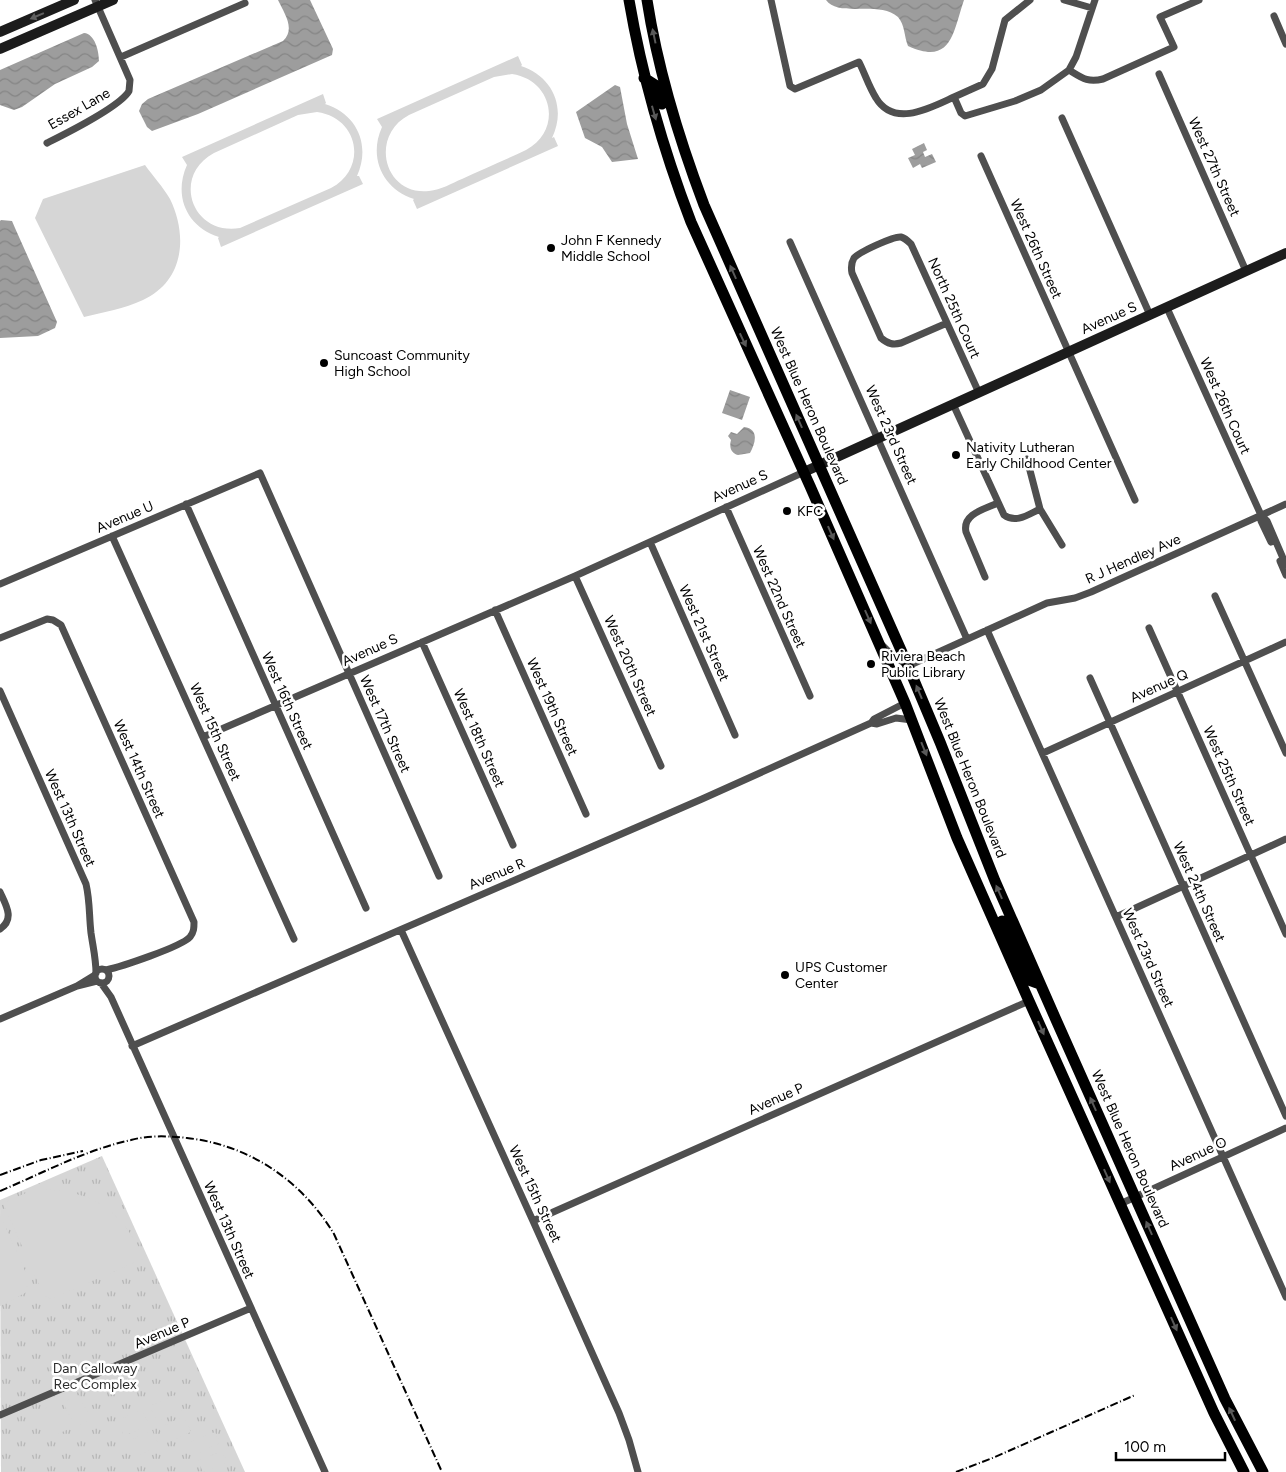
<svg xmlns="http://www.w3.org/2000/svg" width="1286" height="1472" viewBox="0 0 1286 1472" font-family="Figtree,sans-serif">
<defs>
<pattern id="park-tufts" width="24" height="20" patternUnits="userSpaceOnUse" patternTransform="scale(1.25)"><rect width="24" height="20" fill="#d6d6d6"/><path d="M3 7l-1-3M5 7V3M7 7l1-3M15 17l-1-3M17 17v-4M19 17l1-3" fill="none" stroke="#b6b6b6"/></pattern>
<pattern id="water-waves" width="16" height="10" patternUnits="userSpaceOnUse" patternTransform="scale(1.25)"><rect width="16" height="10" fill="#9d9d9d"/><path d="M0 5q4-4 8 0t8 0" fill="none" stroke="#858585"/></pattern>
</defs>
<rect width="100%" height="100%" fill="#fff"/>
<path fill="url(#park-tufts)" d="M102 1156 245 1472H1L0 1200Z"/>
<path fill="#d6d6d6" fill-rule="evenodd" d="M518 56 522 65 521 66C552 76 567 107 552 138L554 137 558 146 417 209 413 200 414 199C383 189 368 158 382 127L377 119ZM512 74C553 80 563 130 526 150 505 160 483 169 462 179 452 183 441 190 429 191 384 196 369 136 409 115L494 77Z
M323 94 326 103 325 104C357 114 371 145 357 176H359L363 184 221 247 218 238 219 237C187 227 173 196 187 165L182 157ZM317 112C359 118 368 168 331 188L240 228C192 236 171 176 214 153L298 115Z
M145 165C153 176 163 187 170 199 188 236 184 281 143 300 124 309 104 312 84 317L35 218 43 199Z
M35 1189C93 1190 118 1207 145 1258L51 1299 44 1296 3 1203Z
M0 1214 29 1280 25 1293 0 1306Z
M79 1395 91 1420 75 1427 63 1402Z
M174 1395 182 1410 157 1422 150 1406Z
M57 1403 69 1429 53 1436 41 1410Z
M142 1409 149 1425 124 1436 117 1421Z
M184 1416 191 1432 166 1443 159 1428Z
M152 1430 159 1446 134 1457 127 1442Z
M215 1432 220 1443 196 1454 191 1442Z
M222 1451 227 1462 203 1472 198 1461Z"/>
<path fill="url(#water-waves)" d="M278 0H310L333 49 332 55 198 114 152 131 147 127 139 111 142 104 148 99 283 41C296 29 284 13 278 0Z
M826 0H964C953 32 952 66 908 46 904 36 905 25 898 17 878 0 839 18 826 0Z
M84 33C95 34 99 51 99 61L92 67 55 84 22 107 14 110 0 105V70Z
M615 85 620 87 627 124 638 159 612 162 602 147 585 138 576 112Z
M924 143 927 150 923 152 925 157 932 154 936 162 922 168 920 164 913 168 908 158 915 155 912 149Z
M1 220 12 221 15 228 57 322 55 328 38 336 0 338V221Z
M730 390 750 397 742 420 722 413Z
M744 427C760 429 755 444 750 453L738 455C731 453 729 447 731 440L728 436 731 432 737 434Z"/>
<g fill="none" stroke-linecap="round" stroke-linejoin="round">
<path stroke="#4f4f4f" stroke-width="7" d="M771 0 790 86 795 89 859 62C865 74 869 87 876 98 894 128 930 108 954 97L961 113 965 116 1015 101 1041 90 1069 70 1076 57 1095 0
M1064 0 1092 8
M1274 16 1286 44
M121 57 245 3
M1069 70C1082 78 1088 83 1103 79L1174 47 1160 17 1199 0
M1159 74 1246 271
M954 97 983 84 992 69 1005 20 1030 0
M1062 118 1150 315
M47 143C65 134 120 107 129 91L130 80 95 0
M981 156 1135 500
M790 242 967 639
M1167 308 1261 515 1267 521 1286 565
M947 323 901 343C893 345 888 344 881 338L852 273C851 268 851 263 854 258 859 252 894 236 901 237 905 238 908 241 911 244L979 393
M953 404 1004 515C1016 524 1029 514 1040 509
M1027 459 1040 509 1062 545
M186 504 366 908
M726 507 810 696
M1261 515V521L1271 542
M112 536 294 939
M650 542 735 735
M1280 561 1286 575
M575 576 661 766
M985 577 966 532C962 514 985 509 998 503
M0 584 260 473 439 876
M1215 596 1286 753
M495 610 586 814
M1149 628 1286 934
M987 630 1286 1297
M0 638 47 619 53 620 61 625 194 922C194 928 194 932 190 937 181 947 120 967 106 970
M422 642 513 845
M883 646 890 653 908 666 1047 603 1075 598 1091 592 1286 504
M1090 678 1286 1116
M0 691 86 884C90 901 89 916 91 933 93 947 96 959 96 973
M871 723 877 724 896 718 912 720
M203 737 575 576 804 472
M1043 753 1286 642
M0 892C6 905 15 919 0 929
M1116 917 1286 839
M401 930 533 1221 619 1413 629 1440 638 1472
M95 976a7 7 0 1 1 14 0a7 7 0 1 1-14 0Z
M95 975 77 986 97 981
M101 983 111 997 325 1472
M0 1019 77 986
M132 1046 702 799 871 723 874 719 905 703
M1120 1204 1286 1128
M533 1221 1029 1001
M0 1415 251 1308"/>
<path stroke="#1c1c1c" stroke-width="10" d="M0 32 74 0
M0 49 113 0
M804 472 1286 253"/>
<path stroke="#000" stroke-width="11" d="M629 0C642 76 663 149 691 222L810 486 905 703 957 838 1029 1001 1214 1413 1244 1472
M647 0C658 71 679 139 704 205L908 666 940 742 995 881 1057 1022 1225 1399 1263 1472
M644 78 655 85 662 104
M1002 921 1029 980 1040 984"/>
<path stroke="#000" stroke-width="2" stroke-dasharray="8 2.5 1 2.5" stroke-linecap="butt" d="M0 1175 41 1160 83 1151
M0 1191C43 1173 85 1150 131 1140 149 1135 169 1136 187 1138 250 1145 302 1181 334 1234L442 1472
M956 1472 995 1457 1135 1395"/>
</g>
<defs><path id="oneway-solid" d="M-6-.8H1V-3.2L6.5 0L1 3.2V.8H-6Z" transform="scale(1.25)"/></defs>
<use fill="#606060" href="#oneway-solid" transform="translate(37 16) rotate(157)"/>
<g fill="#595959">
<use href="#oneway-solid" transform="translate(654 36) rotate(-102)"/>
<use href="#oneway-solid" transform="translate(654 113) rotate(74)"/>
<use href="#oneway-solid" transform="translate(733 272) rotate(-114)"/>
<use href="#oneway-solid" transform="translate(743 340) rotate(65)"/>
<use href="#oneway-solid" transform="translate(799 421) rotate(-114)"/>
<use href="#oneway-solid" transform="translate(831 533) rotate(66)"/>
<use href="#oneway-solid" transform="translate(868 617) rotate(66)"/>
<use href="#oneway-solid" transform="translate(919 692) rotate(-113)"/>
<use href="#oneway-solid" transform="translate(924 749) rotate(68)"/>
<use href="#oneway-solid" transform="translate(999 892) rotate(-114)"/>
<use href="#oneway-solid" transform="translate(1041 1028) rotate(66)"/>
<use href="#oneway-solid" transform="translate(1093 1104) rotate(-114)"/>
<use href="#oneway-solid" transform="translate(1107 1176) rotate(66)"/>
<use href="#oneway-solid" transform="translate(1149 1228) rotate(-114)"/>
<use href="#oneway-solid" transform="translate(1174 1324) rotate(66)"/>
<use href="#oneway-solid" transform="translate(1232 1414) rotate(-115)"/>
</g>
<g fill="#000" stroke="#fff" stroke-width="2">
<circle cx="551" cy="248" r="5"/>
<circle cx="324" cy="363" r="5"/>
<circle cx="956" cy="455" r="5"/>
<circle cx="787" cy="511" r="5"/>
<circle cx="871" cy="664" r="5"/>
<circle cx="785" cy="975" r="5"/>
</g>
<g text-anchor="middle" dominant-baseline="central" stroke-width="5" stroke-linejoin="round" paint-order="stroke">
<g font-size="14" fill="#000" stroke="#fff">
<text transform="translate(79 109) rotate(-30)">Essex Lane</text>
<text transform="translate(1214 167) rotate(66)">West 27th Street</text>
<text transform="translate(1036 249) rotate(66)">West 26th Street</text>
<text transform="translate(954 308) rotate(66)">North 25th Court</text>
<text transform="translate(1109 318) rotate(-24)">Avenue S</text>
<text transform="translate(809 406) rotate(66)">West Blue Heron Boulevard</text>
<text transform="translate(1225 406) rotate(66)">West 26th Court</text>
<text transform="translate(891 435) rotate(66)">West 23rd Street</text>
<text transform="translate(740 486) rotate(-24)">Avenue S</text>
<text transform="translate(125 517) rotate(-23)">Avenue U</text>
<text transform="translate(1133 559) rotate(-24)">R J Hendley Ave</text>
<text transform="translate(779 597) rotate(66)">West 22nd Street</text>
<text transform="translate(704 633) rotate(66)">West 21st Street</text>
<text transform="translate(370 650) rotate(-24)">Avenue S</text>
<text transform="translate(630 666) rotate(66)">West 20th Street</text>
<text transform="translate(1159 686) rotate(-24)">Avenue Q</text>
<text transform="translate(287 701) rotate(66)">West 16th Street</text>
<text transform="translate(552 707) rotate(66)">West 19th Street</text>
<text transform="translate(385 724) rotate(66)">West 17th Street</text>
<text transform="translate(215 732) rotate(66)">West 15th Street</text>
<text transform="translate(479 738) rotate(66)">West 18th Street</text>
<text transform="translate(139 769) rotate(66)">West 14th Street</text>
<text transform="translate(1229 776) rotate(66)">West 25th Street</text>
<text transform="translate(970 778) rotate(68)">West Blue Heron Boulevard</text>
<text transform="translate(70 818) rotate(66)">West 13th Street</text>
<text transform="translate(497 874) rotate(-23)">Avenue R</text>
<text transform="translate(1199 892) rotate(66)">West 24th Street</text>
<text transform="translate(1148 958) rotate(66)">West 23rd Street</text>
<text transform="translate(776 1099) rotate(-24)">Avenue P</text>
<text transform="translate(1130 1149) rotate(66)">West Blue Heron Boulevard</text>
<text transform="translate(1198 1154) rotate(-25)">Avenue O</text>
<text transform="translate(535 1194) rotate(65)">West 15th Street</text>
<text transform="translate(229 1230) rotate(66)">West 13th Street</text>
<text transform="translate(162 1333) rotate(-23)">Avenue P</text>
</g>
<g font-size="14" fill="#000" stroke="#fff" text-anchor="start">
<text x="561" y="240">John F Kennedy<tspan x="561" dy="16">Middle School</tspan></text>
<text x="334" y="355">Suncoast Community<tspan x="334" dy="16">High School</tspan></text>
<text x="966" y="447">Nativity Lutheran<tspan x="966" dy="16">Early Childhood Center</tspan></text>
<text x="797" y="511">KFC</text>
<text x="881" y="656">Riviera Beach<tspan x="881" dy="16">Public Library</tspan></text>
<text x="795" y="967">UPS Customer<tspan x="795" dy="16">Center</tspan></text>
</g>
<g font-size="14" fill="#2d2d2d" stroke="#fff">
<text x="95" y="1368">Dan Calloway<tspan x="95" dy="16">Rec Complex</tspan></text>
</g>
</g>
<path d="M1116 1452v8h109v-8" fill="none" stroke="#000000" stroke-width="2.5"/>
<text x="1124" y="1452" font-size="15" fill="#000000" stroke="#ffffff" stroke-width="4" paint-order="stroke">100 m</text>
</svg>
